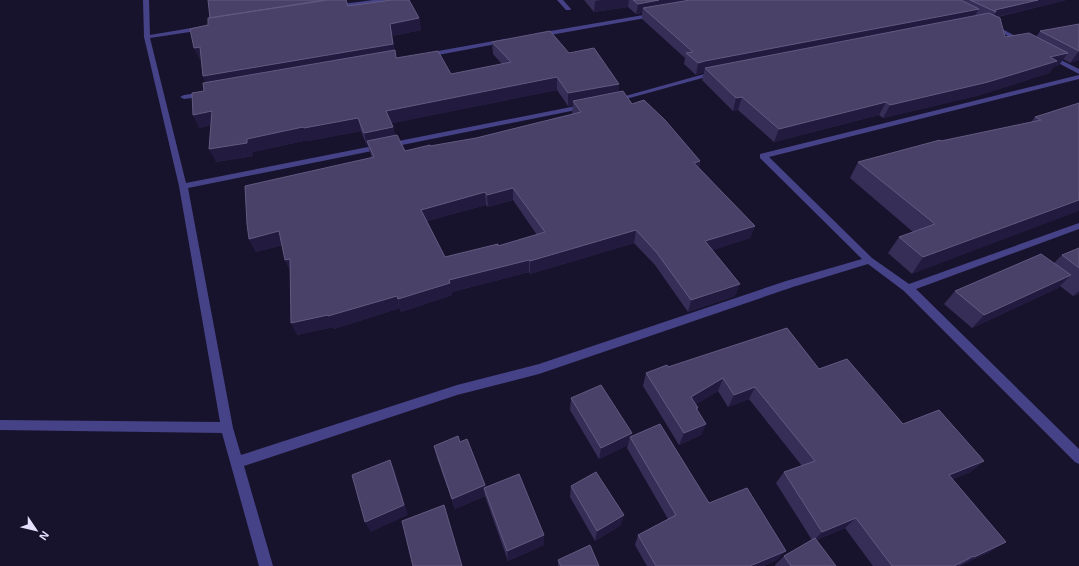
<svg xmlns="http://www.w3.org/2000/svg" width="1079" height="566" viewBox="0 0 1079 566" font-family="Arial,sans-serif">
<rect width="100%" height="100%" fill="#18132c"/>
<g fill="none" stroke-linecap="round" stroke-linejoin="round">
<path fill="#454287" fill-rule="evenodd" d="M143 0H149L150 35 203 26 206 28 203 30 150 38 186 183 586 104 590 106 586 108 188 188 233 428 241 455 457 385 539 364 786 281 862 259 760 158V154L1079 75V79L769 157 872 258 909 284 1079 223V229L916 289 1079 449V464L1075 462 904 291 868 264 793 287 539 374 457 395 244 466 273 566H259L222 433 0 430V420L220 422 179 186 144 37Z
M373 0H388L385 2 335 9 332 7 335 5Z
M557 0H563L571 9 570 10H566Z
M655 13 657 14V16L539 37 536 35 539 33Z
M991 25H995L1026 42 1021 43 991 27Z
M505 39 507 40V42L427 57 424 55 427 53Z
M1047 55H1051L1079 69V74L1047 57Z
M715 71 717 72V74L615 102 611 100Z
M204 92 208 94 207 96 184 99 180 97 184 95Z"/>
</g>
<path fill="#372e57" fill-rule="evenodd" d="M584 0H1066L998 17 1005 37H1036L1040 31 1079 24V60L1070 63 1063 59 1059 65 1053 67 1049 73 980 95 883 118 879 115 774 142 738 110 733 111 702 80 704 72 696 75 684 64 685 58 642 19V13L636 14 628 7 594 12Z
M348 6 419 18 421 30 392 36 396 58 451 74 502 64 493 54 492 42 569 53 619 84 618 92 700 161 699 168 755 226 750 238 712 250 735 296 688 312 655 265 634 243 530 274 529 272 452 292V295L401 312 400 308 334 329 333 327 297 335 290 270 285 260 282 245 256 252 249 239 372 158 368 146H367L361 131 308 141V140L253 152V156L216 162 211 125 199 128 204 91 206 83 203 76 201 60H200ZM557 90 568 106 573 105 572 113 573 114 476 138 405 151 395 135 392 123ZM513 200 537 235 498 246 445 257 427 221 486 205 488 207Z
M1079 103 912 274 888 253 899 237 913 232 850 178 858 162 941 141 1031 122 1035 117Z
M1079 248V294L1073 296 1060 286 1058 288 972 328 944 304 955 291 1054 263 1062 255Z
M668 367 819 369 903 424 984 461 970 472 953 479 990 552 959 566 958 565 956 566H873L845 528 816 540 836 566H775V565L784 556 812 540 776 483 784 472 802 466 749 399 728 407 718 391 696 404 698 408 697 410 706 424 701 435 679 445 643 386 646 373Z
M571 398 632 433 631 436 777 560 763 566H647L635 545 638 535 668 519 627 448 628 445 599 459 570 410Z
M460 442 485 485 486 487 544 545 508 561 485 496 455 509 437 458 434 446Z
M571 486 621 525 595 541 570 497Z
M558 560 599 566H558Z"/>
<path fill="#231b3f" d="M602 0H629L628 7 594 12 595 1Z
M659 0H717L643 8 642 13 636 14 638 4Z
M1038 0H1066L992 18 996 12 995 10Z
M979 9 973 19 705 68 704 72 696 75 698 63 705 61Z
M419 18 421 30 392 36 390 24Z
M393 44 396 56 208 89 203 76Z
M200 47 206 59 200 60 194 48Z
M1079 51V60L1070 63Z
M1068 53 1059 65 1053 67 1049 73 980 95 883 118 890 105 1050 57Z
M557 77V90L388 124 386 111Z
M619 84 618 96 573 101V105L568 106V93Z
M742 97 738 110 733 111 736 98Z
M886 102 879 115 774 142 779 129Z
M212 111 218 124 199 128 193 115Z
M358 118 361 131 308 141V140L253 152V156L216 162 209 149 247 139 303 127Z
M393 127 396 140 367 141 368 146H367L364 133Z
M700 161 697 174 694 163Z
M513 188V200L488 207 487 195Z
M485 192 486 205 423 222 421 210Z
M1079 200V211L912 274 923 257Z
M755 226 750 238 702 254 705 241Z
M636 230 634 243 530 274V261Z
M279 231 285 244 256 252 249 239Z
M290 259 291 272 285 260Z
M529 260V272L452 292V295L401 312 398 299 449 280Z
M1071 275 1058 288 972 328 984 315Z
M740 284 735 296 688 312 691 300Z
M1079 291V294L1073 296Z
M397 296 400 308 334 329 333 327 297 335 291 323Z
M723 378 718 391 687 410 691 397Z
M755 387 749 399 728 407 734 395Z
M706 424 701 435 679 445 684 433Z
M632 433 631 438 630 437 628 445 599 459 601 448Z
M390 460 395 471 408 515 371 532 365 522Z
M984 461 970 472 936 486 949 475Z
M485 485 487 495 484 488 485 496 455 509 452 499Z
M624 515 621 525 595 541 597 531Z
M856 518 845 528 813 541 822 532Z
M544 535V545L508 561 507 551Z
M1006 542 990 552 959 566 974 557Z
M786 551 777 560 763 566H750Z"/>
<path fill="#4a4169" stroke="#625a80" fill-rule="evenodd" d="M208 0H324L210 18Z
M328 0H346L348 6 392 0H409L419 18 390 24 393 44 203 76 200 47 194 48 190 29 208 25V18Z
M633 0H659L638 4Z
M690 0H961L979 9 705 61 698 63 686 53 693 52 643 8Z
M970 0H1038L995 10 996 12Z
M989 13 1000 18 1005 37 1029 33 1068 53 1050 57 1057 61 988 82 890 105 886 102 779 129 742 97 736 98 705 68Z
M1079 24V51L1040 31Z
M550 31 569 53 594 48 619 84 568 93 557 77 386 111 393 127 364 133 358 118 304 128 303 127 247 139V143L209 149 212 111 193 115 192 93 204 91 203 83 395 50 396 58 438 51 451 74 511 62 492 42Z
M623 91 632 104 644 100 665 120 700 161 694 163 755 226 705 241 740 284 691 300 657 253 636 230 530 261 529 260 449 280 450 283 398 299 397 296 328 316V315L291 323 290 259 285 260 279 231 249 239 247 224 245 186 374 157 367 141 397 135 405 151 430 145V146L476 138 581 112 573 101ZM513 188 545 232 498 246V244L445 257 421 210 485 192 487 195Z
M1079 103V200L923 257 899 237 935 224 858 162 940 140 941 141 1041 120 1035 117Z
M1079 248V268L1062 255Z
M1041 254 1071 275 984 315 955 291Z
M787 328 819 369 847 359 903 424 939 410 984 461 949 475 1006 542 974 557 973 556 954 566H892L856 518 822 532 784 472 815 461 755 387 734 395 723 378 691 397 698 408H696L706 424 684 433 646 373 667 365 668 367Z
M601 385 632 433 601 448 571 398Z
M660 424 709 503 747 488 786 551 750 566H656L638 535 676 515 630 437Z
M458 436 460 442 467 439 485 485 452 499 434 446Z
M390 460 404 505 365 522 352 475Z
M596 472 624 515 597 531 571 486Z
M519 474 544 535 507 551 484 488Z
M444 505 462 566H413L402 521Z
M815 538 836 566H791L784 556Z
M590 545 599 566H561L558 560Z"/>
<g transform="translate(36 530) rotate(125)" stroke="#18132c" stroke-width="3" paint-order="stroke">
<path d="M0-3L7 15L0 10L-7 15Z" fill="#e4e0fd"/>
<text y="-6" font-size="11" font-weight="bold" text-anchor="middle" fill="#e4e0fd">N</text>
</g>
</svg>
